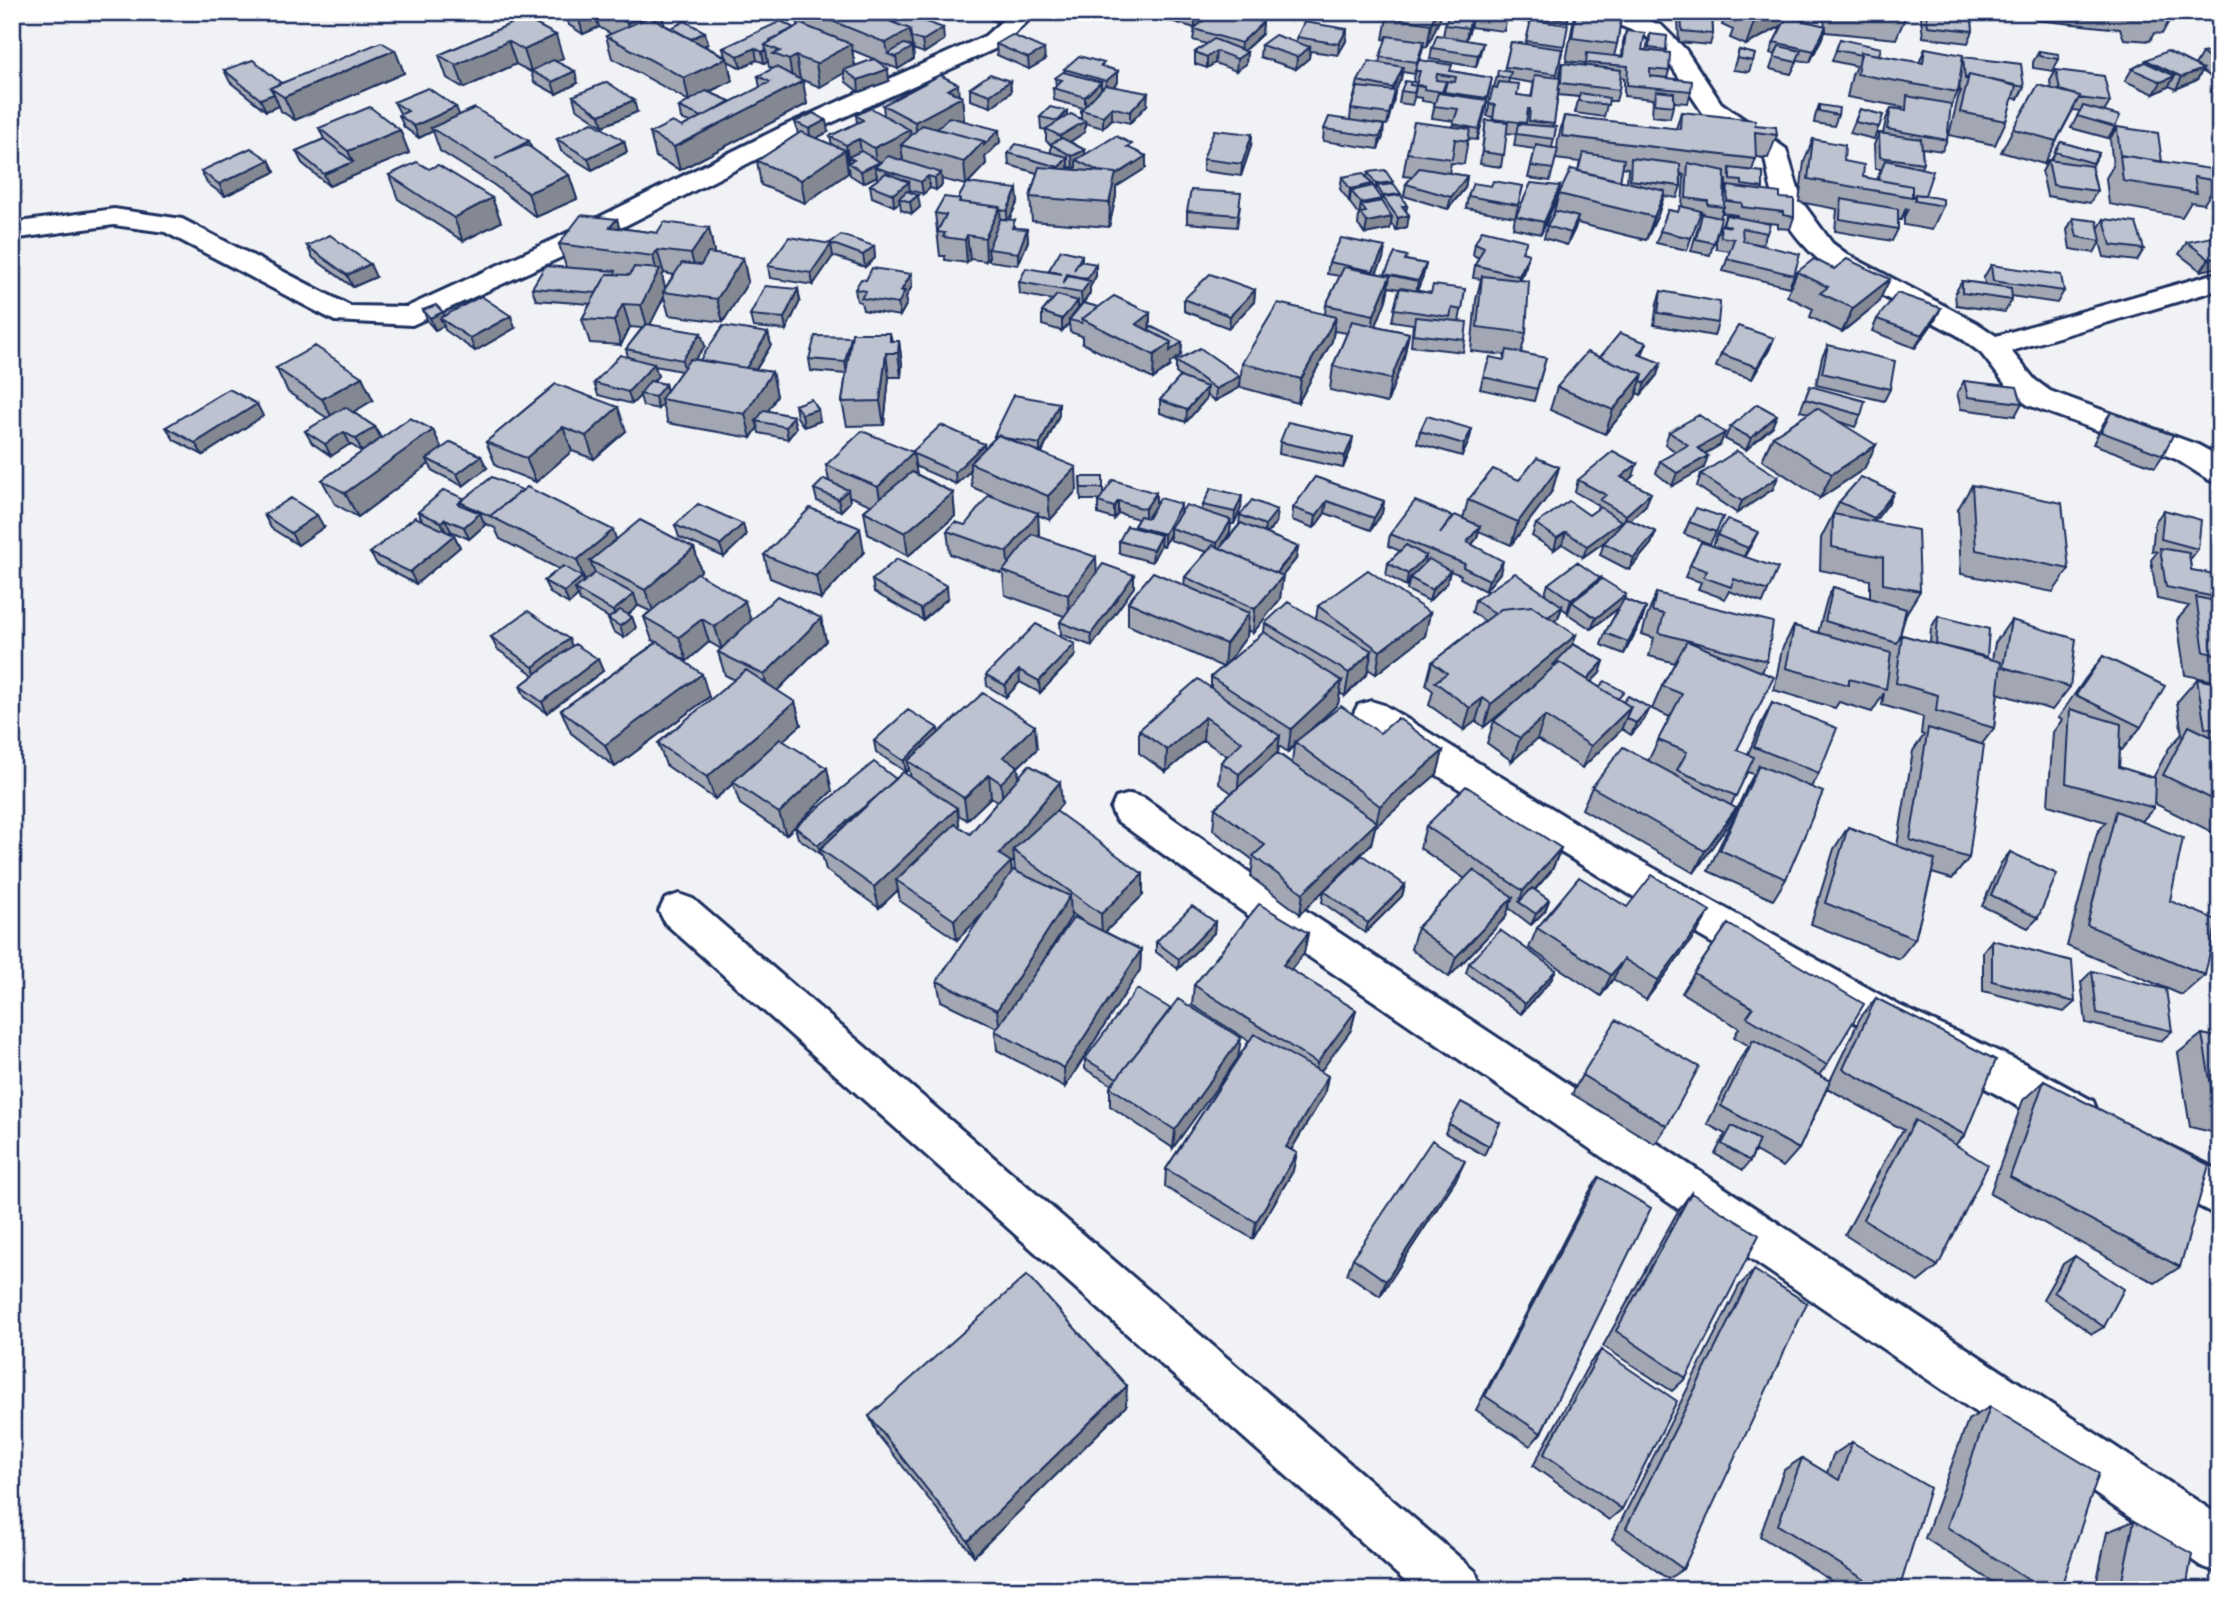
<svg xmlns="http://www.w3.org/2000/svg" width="2232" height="1602" viewBox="0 0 2232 1602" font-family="Dekko,sans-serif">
<rect width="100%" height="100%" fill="#f1f2f5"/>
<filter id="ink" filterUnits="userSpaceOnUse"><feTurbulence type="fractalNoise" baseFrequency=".0143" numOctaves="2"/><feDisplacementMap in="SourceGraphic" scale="14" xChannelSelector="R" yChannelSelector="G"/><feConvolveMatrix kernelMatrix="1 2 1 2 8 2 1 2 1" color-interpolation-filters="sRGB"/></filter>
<g filter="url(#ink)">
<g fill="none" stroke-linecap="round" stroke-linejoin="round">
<defs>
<path id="minor" d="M1012 12H1037L1001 46 802 136 577 250 412 325 335 321 165 232 114 225 12 239V223L114 209 182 219 350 306 407 307 557 238 784 126 985 36Z
M1596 12H1628L1662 26 1685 49 1721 103 1786 149 1802 202 1832 243 1848 255 1977 323 1996 336 2220 272V289L2011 351 2035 380 2050 391 2198 445 2220 457V483L2209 480 2176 459 2028 405 2013 394 1981 353 1957 335 1828 267C1808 252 1785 226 1776 202 1770 189 1768 172 1765 158L1703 113 1667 59 1646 36 1599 17Z
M1371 701 1384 705 1605 841 1900 1006 2023 1063 2093 1101 2099 1116 2093 1131 2077 1137C2039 1122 2006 1097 1969 1080 1756 978 1557 851 1358 725L1353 715 1358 705Z
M1130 794 1144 798 1270 887 2220 1516V1573L2201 1566 1242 911 1116 820 1111 809 1116 798Z
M679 894 693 899 1475 1571 1483 1590H1415L665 923 659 911 665 899Z
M2157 1140 2220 1171V1217L2141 1176 2134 1161 2141 1146Z"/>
</defs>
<use href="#minor" stroke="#1b2f5e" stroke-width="6"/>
<use href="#minor" fill="#fff" fill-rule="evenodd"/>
</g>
<path fill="#a2a7b3" stroke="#1b2f5e" stroke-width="2" fill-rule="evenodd" d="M565 12H669L662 15 664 25 708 44 704 46 725 56 723 48 794 28 798 25 796 12H895L896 18 890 21 894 23 906 16 898 12H928L917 18 944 40 924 53 913 49 914 59 898 69 875 60 889 81 859 92 846 82 844 73 820 87 800 79 807 104 680 170 656 157 650 133 682 127 690 122 681 119 679 107 689 101 612 58 606 36 611 34 599 27 583 34 569 25ZM852 50 874 59 855 66ZM757 60 764 63 768 62 769 67 773 69 758 76 760 88 731 102 709 92 732 81 728 61 741 68Z
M985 12H1012V13L996 22 986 17Z
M1139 12H1213L1250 14 1248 18 1263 22 1262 34 1244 51 1247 52 1246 64 1236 71 1215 63 1207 68 1195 64V52L1207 44 1193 40 1195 28Z
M1268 12H1296L1292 18Z
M1355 12H1371L1370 14Z
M1388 12H1443L1427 47 1423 46 1419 61 1451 71 1492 78 1485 112 1477 140 1468 139 1464 164 1451 163 1449 173 1467 176 1465 188 1448 209 1404 196 1406 184 1412 177 1403 176 1407 153 1453 126 1454 121 1432 118 1435 103 1422 101V98L1414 97 1417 83 1413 82 1415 74 1402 72 1401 79 1395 91 1393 103 1387 125 1378 124 1383 137 1378 149 1323 141 1324 129 1350 120 1351 109 1358 81 1379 63 1386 40 1383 39Z
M1470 12H1508L1504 31 1470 27 1466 40 1480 54 1476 67 1430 59 1432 48 1443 36 1445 25 1469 17Z
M1523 12H1569L1564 46 1556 77 1559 78 1562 63 1584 66 1585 63 1566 61 1575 12H1622L1617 44 1614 56 1622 57 1623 42 1626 31 1642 50H1646L1650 34 1666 50 1665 52 1669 71 1667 78 1691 91 1688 103 1674 102 1670 118 1652 116 1653 99 1624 96V78H1620L1619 90 1616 101H1608L1604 117 1575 113 1579 97 1558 95 1559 88 1553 127H1556L1552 148 1557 149 1558 139 1564 116 1676 129 1681 112 1755 125 1777 135 1768 158 1756 157 1752 171 1763 188 1762 191 1780 198 1794 217 1790 229 1778 228V224L1759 222 1767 233 1762 245 1743 241 1794 275 1789 287 1723 271 1730 251 1716 249V237L1726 215 1737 217V215L1723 213V208L1710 255 1691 251 1702 214 1704 215V213L1700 212 1687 250 1656 243 1668 210 1678 212 1682 207 1684 175 1681 174V186L1677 198 1664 196 1658 215 1646 240 1577 223 1567 245 1544 238 1547 226 1553 215 1559 194 1578 171 1580 162 1556 159V156L1550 181 1528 178 1535 149 1514 146 1516 134 1506 133 1501 167 1480 164 1486 120 1492 121 1493 117 1487 116 1493 87H1494L1497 76 1504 71 1511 42 1526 44 1531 23 1521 21ZM1509 79 1534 83 1531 97 1517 95 1508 83ZM1622 167 1628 168 1627 182 1620 181ZM1725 180H1726V192L1724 197Z
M1680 12H1712L1713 34 1710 45 1679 42 1678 19Z
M1726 12H1796L1794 19 1825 26 1823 12H1905L1906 16 1896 39 1826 32V28L1810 62 1798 60 1791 74 1770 69 1775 55 1770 53 1774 42 1782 26 1746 45 1730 38 1733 30 1722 25Z
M1923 12H1971L1973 31 1968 43 1923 37 1921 18Z
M2034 12H2174L2162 34 2154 33 2150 41 2124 39 2120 29 2036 20Z
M524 18 563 58 556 61 578 83 556 94 534 82 531 72 516 64 464 88 447 78 439 55Z
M1347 29 1346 41 1338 55 1310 51 1309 58 1296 69 1260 57 1261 45 1296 42 1297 37Z
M1840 39 1879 55 1919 63 1925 48 1962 60 1963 57 2024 87 2018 99 2012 98 2006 121 1995 145 1949 135 1958 98 1961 91H1960L1959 81 1958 92 1950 108 1947 140 1942 151 1922 148 1923 163 1921 168 1925 195 1943 206 1932 230 1904 225V217L1908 209 1906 208 1901 220H1898V229L1892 241 1835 231 1837 209 1799 202 1804 162 1813 139 1863 177 1877 180 1881 169H1875L1874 145 1879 133 1883 134 1886 119 1891 108 1902 109 1903 107 1847 97 1852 75 1856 66 1832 61Z
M996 44 1045 60 1029 69 997 55Z
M395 50 404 73 295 120 281 111 279 106 266 111 230 82 224 70 281 83Z
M1739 50 1755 54 1749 72 1733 70Z
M2039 51 2059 59 2053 71 2033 68V62Z
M2220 51V83L2202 71 2197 80 2176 89 2169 86 2168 87 2154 94 2125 81 2132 69 2145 62 2146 60 2195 65 2202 53Z
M1104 67 1118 71V82L1113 87 1147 105 1130 123 1112 119 1103 128 1085 123V132L1070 142 1085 150V155L1132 150 1146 156V168L1116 187V196L1109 227 1032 221 1030 197 1037 173 1009 165 1008 153 1051 152V144L1046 141V130L1041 129 1040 117 1067 111V117L1081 119V110L1083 108 1054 100 1053 88 1056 86 1055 78 1065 72 1064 69ZM1068 166 1073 168 1076 167V170L1068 169Z
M2056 70 2110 102 2104 112 2115 127 2108 138 2071 128 2080 111 2073 110 2044 164 2001 152 2013 129 2051 88 2050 81Z
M1010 81 1011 92 991 107 970 100V88Z
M1411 85 1416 86 1414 98 1412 105 1399 103 1401 91Z
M959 95 962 97 964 120 963 121 1000 142 985 157 986 164 968 183 1018 201 1009 220 1016 228 1027 229 1028 241 1018 265 989 261V257L986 261 970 259 967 263 945 260V256H940L935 213 958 199 966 185 941 179 942 185 936 190 930 188 923 194 910 190V192L920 207 912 214 901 210 900 202 894 206 872 197 870 185 878 179H877V176L863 183 850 175 849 168 847 167 848 173 805 203 761 185 757 161 798 134 795 122 828 132 816 138 832 145 830 136 857 123 856 115H884L883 105Z
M573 96 637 112 603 126 576 108Z
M394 102 459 115 531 148 569 175 577 199 536 217 494 185 440 151 433 131 419 138 404 127 399 115H401Z
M1819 105 1838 115 1834 126 1814 123 1815 117Z
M1860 109 1883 115 1874 139 1850 133Z
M2117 127 2162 162 2218 181 2204 204 2191 202 2182 217 2109 204 2106 178 2113 166 2110 139Z
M319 128 400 130 409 153 329 186 302 163 296 151 324 139Z
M1252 134 1251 146 1241 176 1203 171V159Z
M557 139 624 141 627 152 592 170 561 151Z
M2061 142 2099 153 2092 167 2097 191 2090 203 2047 196 2042 172 2048 160H2051Z
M269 160 275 172 225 196 207 183 201 171Z
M429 169 492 198 501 222 463 241 398 199 389 175Z
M1368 172 1393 184 1407 206 1406 211 1409 215 1407 227 1396 230 1391 223 1390 229 1365 234 1358 225 1359 215 1350 203V200L1349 201 1340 189 1342 177 1367 178Z
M1491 186H1523L1516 214 1560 186 1557 198 1541 234 1513 228 1515 217 1466 208 1468 196Z
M1240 205 1237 227 1187 223V211Z
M2073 218 2098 229 2104 219 2144 249 2137 261 2104 257 2100 242 2094 253 2070 249 2067 230Z
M617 219 619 228 657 233 709 228 714 252 713 254 743 258 748 282 723 322 669 315 664 297 650 324 705 346 694 359 700 360 768 333 771 345 756 370 772 372 777 396 768 411 793 416 796 428 788 439 759 433 758 427 751 438 668 423 662 404 658 409 643 406 640 396 632 404 598 395 594 383 628 357 626 349 642 328 630 327 621 345 590 343 582 319 590 304 536 300 532 288 566 267 559 244ZM664 273 674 275 665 288 662 276ZM655 366 681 371 667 391 665 384 653 381 658 376Z
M2187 242 2220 243 2201 271 2179 254Z
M1475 243 1524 253 1526 266 1520 280 1526 333 1521 353 1546 358 1534 401 1480 389 1483 377 1504 360 1505 355 1471 351 1476 300 1481 279 1473 278 1475 265 1479 258 1473 255Z
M830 244 874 246 875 258 865 267 833 256 813 285 770 278 768 266Z
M307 246 376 277 353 287 313 258Z
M1385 247 1383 259 1376 273 1385 275V274L1406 260 1426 264 1423 276 1417 291 1431 293 1465 289 1459 322 1465 340 1463 352 1411 346 1413 324 1392 321 1399 289 1389 287 1386 300 1376 326 1409 333 1404 357 1387 403 1330 390 1333 366 1347 333 1334 331 1332 341 1298 403 1240 387 1242 363 1325 314 1326 305 1340 276 1327 274 1329 262Z
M1082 255V262L1096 264V276L1090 287V293L1083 303 1098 307 1150 313V329L1182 342 1181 355 1170 363V366L1153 379 1082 343V336L1070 332 1069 323 1062 331 1042 325V312L1052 300 1020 294 1019 282 1049 272V270Z
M1991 265 2064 291 2057 303 2011 296 2012 300 2005 312 1956 305 1955 293 1962 281 1985 284 1984 277Z
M1797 272 1878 303 1842 332 1810 317 1813 309 1787 296Z
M911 274 912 286 906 297 907 303 900 316 863 310 861 302 857 301 855 289 866 280Z
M798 289 800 301 786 330 753 327 750 315Z
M1255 290 1254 302 1229 328 1184 311V299Z
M1661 291 1718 323 1714 336 1654 325 1657 303Z
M423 310 444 316 515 328 475 351 445 330 444 326 435 330 428 322Z
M1877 319 1935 320 1915 348 1872 331Z
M890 333 892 341H899L902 364 901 377H889L884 425 847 426 842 402 846 374 811 371 809 359 851 337Z
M1774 338 1769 350 1752 379 1716 367 1721 354Z
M1828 345 1890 389 1884 401 1816 385 1822 357Z
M1642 356 1657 375 1641 395 1637 393 1635 398 1605 434 1550 410 1557 387 1600 357Z
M1176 361 1239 388 1215 401 1206 395V399L1186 422 1160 413V400L1181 377 1176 373Z
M276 368 362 377 373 400 353 412 375 427 381 438 441 449 487 468 463 486 433 471 429 464 358 517 335 504 322 480 362 452 350 444 331 456 312 443 305 431 327 418 288 392Z
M1964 381 2022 403 2015 416 1961 409 1957 393Z
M556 384 626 431 594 459 572 451 536 482 496 466 486 442Z
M1810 386 1861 415 1855 427 1840 422 1864 469 1820 498 1762 460 1773 436 1809 413 1800 411Z
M1059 403V415L1042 453 1077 490 1050 520 1038 515 1039 537 1097 573 1134 575V587L1092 646 1061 634 1060 622 1064 616 1005 595 1003 574 950 554 947 531 965 525 1002 500 972 487 970 471 956 484 915 466 916 474 953 493 955 516 908 556 868 534 864 511 871 505 849 496 850 502 841 511 817 501 814 489 829 481 826 465 913 451 984 444 985 448 994 439V436Z
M795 405 820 421 804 427 797 417Z
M2111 412 2163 455 2155 467 2093 444 2103 424Z
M263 416 203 455 174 440 166 427Z
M1730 427H1772L1746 450 1725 439Z
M1472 429 1469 441 1462 456 1417 443 1420 431Z
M1669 432 1720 445 1705 454 1704 468 1672 486 1656 473 1660 461 1676 452 1665 444Z
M1280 442 1351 449 1343 468 1279 454Z
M1559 467 1552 491 1511 545 1479 531 1477 538 1472 544 1500 573 1485 591 1460 578 1461 575 1450 571 1447 583 1429 601 1407 590 1409 582 1406 586 1386 575 1388 563 1400 551 1388 546 1390 534 1463 519 1468 500 1519 480Z
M1701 474 1773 489 1737 513 1697 486Z
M1633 476 1627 481 1646 505 1630 520 1656 532 1651 544 1629 570 1600 555 1604 543 1606 541 1583 557 1562 544 1554 550 1532 536 1536 524 1589 515 1597 510 1598 505 1575 492 1578 480Z
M1080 477H1103V495L1156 493V505L1147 518 1181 504 1180 514 1202 510 1203 505 1241 508 1234 524H1231L1230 532 1222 545 1239 525 1240 515 1276 522 1267 534 1298 547 1296 559 1282 576 1280 599 1253 633 1248 630 1247 636 1226 665 1264 632 1265 623 1316 618 1318 606 1430 613 1425 636 1376 674 1368 669 1367 674 1345 696 1340 693 1338 704 1313 728 1380 733 1443 751 1437 774 1375 827 1371 844 1300 914 1251 877 1253 860 1213 830 1215 808 1232 793 1219 784 1221 762 1227 756 1203 740 1166 772 1139 753V730L1211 688V677L1223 667 1128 625V602L1184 586 1185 577 1207 552 1170 540V534L1164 546 1160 545 1152 562 1119 553V541L1134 528V526L1138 519 1118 513 1114 519 1098 514V502L1099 500H1081ZM1294 745 1292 763 1278 753 1279 746 1288 752Z
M1315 477 1384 501 1382 513 1371 530 1325 513 1314 528 1292 520 1293 508Z
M1972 485 2069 569 2053 592 1961 574 1958 509Z
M463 498V500L613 530 616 540 694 548 701 571 698 574 751 621 821 618 826 641 777 691 795 702 801 725 783 740 832 791 786 835 740 804 733 784 715 799 666 765 658 743 735 680 725 675 718 652 721 649 709 642 687 661 669 650 709 697 615 767 571 733 561 710 657 642 652 640 644 617 650 611 637 605 638 606 628 614 632 617 636 628 624 638 613 631 608 619 609 618 580 601 578 596 569 604 550 593 544 581 559 569 500 539 495 528 484 523 485 525 469 539 451 531 449 532 454 535 460 547 416 584 377 564 370 553 422 520 418 512Z
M1839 502 1888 504 1874 522 1920 591 1906 614 1899 639 1902 635 1930 643 1931 628 1938 616 1987 657 1986 658 1992 660 1995 643 2011 620 2070 687 2052 710 1998 693 1994 728 1982 744 1969 858 1952 879 1932 873 1915 939 1899 959 1811 924 1834 849 1848 827 1897 846 1913 751 1924 735 1921 734 1923 717 1882 705 1884 693 1872 712 1839 702 1835 708 1774 690 1782 649 1794 626 1818 633 1827 599 1833 587 1870 598V580L1820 570 1821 538Z
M2164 510 2198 549 2190 560 2191 570 2220 575V682L2185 675 2177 620 2189 606 2157 599 2151 560 2157 552 2152 551 2155 522Z
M264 515 324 527 298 545 271 528Z
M1723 517 1710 544 1684 534 1689 522Z
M743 524 746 536 724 557 679 537 675 525Z
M1758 532 1745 556 1768 591 1763 603 1729 591 1725 599 1698 589 1701 582 1685 577 1690 565 1713 546 1717 535Z
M864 552 821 599 770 578 764 555Z
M1600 578 1599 581 1624 599 1646 608 1642 620 1624 654 1601 645 1605 633 1619 608 1591 629 1568 614 1569 610 1567 612 1562 608 1558 618 1554 621 1573 644 1604 661 1600 673 1591 682 1623 702 1650 708 1644 720 1631 735 1622 729 1582 768 1537 739 1512 761 1487 743 1494 721 1519 698 1484 727 1476 721 1464 730 1429 705 1433 691 1426 685 1432 662 1485 621 1472 612 1475 600 1545 594 1548 584Z
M872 580 948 598 923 620 874 592Z
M1656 593 1767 661 1762 672 1737 750 1748 754 1760 726 1772 703 1819 773 1811 787 1786 879 1773 900 1708 871 1747 787 1754 774 1747 772 1731 805 1724 830 1694 873 1582 809 1592 787 1648 761 1670 717 1652 709 1662 686 1675 663 1649 656 1654 638 1642 634 1647 617Z
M491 637 572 646 603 671 547 713 525 697 520 686 534 675 497 649Z
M1075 656 1040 693 1020 682 1006 697 987 686 986 675Z
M2103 656 2141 727 2122 750 2120 749 2119 767 2153 778 2169 748 2182 734 2177 702 2197 679 2220 684V836L2154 803V808L2142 821 2170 901 2205 975 2182 995 2067 946 2097 833 2106 822 2048 805 2053 732 2062 720 2058 718 2085 679Z
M939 733 1037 749 1018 767 1019 778 1062 804 1056 811 1143 895 1105 932 1141 950 1140 970 1065 1087 997 1050 995 1031 997 1028 941 1001 937 981 982 915 957 940 900 901 898 890 879 908 826 870 822 855 798 838 795 827 896 779 911 778 909 769 906 772 876 752 874 741ZM991 797 998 801 970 834 959 827 957 814 967 820ZM1014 860 1015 871H1012L1011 864ZM1070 912 1084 922 1033 976 1071 917Z
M1426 826 1561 848 1552 870 1535 890 1549 900 1545 911 1531 925 1509 908 1505 918 1449 977 1411 949 1417 928 1465 879 1420 848Z
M2010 852 2038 918 2028 928 1982 906 2001 863Z
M1405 885 1402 896 1365 933 1322 902 1324 891Z
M1627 907 1698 931 1646 1000 1613 979 1601 996 1529 948 1537 928Z
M1215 922 1214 933 1178 969 1156 952V942Z
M1728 924 1827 1065 1819 1075 1830 1081 1860 1018 1876 998 1965 1135 1955 1145 1938 1266 1918 1282 1845 1235 1897 1138 1904 1130 1827 1088 1799 1149 1783 1167 1755 1151 1750 1161 1743 1170 1715 1154 1725 1134 1707 1124 1740 1059 1749 1046 1734 1037 1739 1028 1682 993 1694 973Z
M1308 933 1304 953 1291 970 1356 1010 1351 1030 1320 1071 1328 1076 1324 1095 1291 1150 1293 1171 1253 1239 1165 1187 1166 1169 1249 1041 1192 1005 1194 985Z
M1992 940 2075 1002 2064 1012 1983 991V951Z
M1469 963 1556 970 1551 980 1521 1014 1466 973Z
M2092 971 2172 1031 2161 1041 2086 1023 2081 982Z
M1171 1009 1241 1038 1173 1148 1110 1106V1087L1112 1085 1085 1069V1059Z
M2202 1034 2220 1038V1134L2190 1127 2178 1053Z
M1582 1075 1667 1126 1655 1144 1572 1094Z
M2044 1081 2180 1267 2155 1283 1990 1194 2023 1100Z
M1500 1123 1484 1155 1445 1133 1449 1124Z
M1599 1177 1541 1433 1530 1446 1476 1410 1588 1194Z
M1457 1178 1380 1296 1347 1274 1353 1258Z
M1691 1193 1686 1378 1672 1391 1603 1346 1678 1211Z
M2075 1256 2104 1327 2092 1334 2043 1299 2063 1264Z
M1754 1270 1683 1569 1668 1579 1612 1539 1739 1286Z
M1601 1350 1622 1509 1609 1520 1533 1466 1589 1364Z
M1126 1406 974 1556 878 1435 869 1416Z
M1990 1407 2060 1590H2005L1925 1538 1968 1420Z
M1852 1442 1899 1590H1846L1760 1536 1784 1470 1802 1458 1827 1473 1833 1455Z
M2134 1521 2186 1590H2095L2107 1532Z"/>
<path fill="#848892" stroke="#1b2f5e" stroke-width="2" d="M577 12H595L599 27 583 34Z
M653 12H669L662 15 666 31 632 46 627 23Z
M885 12H895L896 18 874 31 873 19Z
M913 12H928L914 20Z
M996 12H1012V13L996 22Z
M1195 12H1213L1195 28Z
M1244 12H1252L1250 16 1241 26 1242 14Z
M1436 12H1443L1427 47 1431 24Z
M1773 12H1796L1794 19 1746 45 1754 22Z
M1472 18 1470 29 1466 40 1468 28Z
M1263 22 1262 34 1240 54 1241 43Z
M1826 26 1822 38 1810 62 1814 51Z
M943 28 944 40 924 53 922 41Z
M910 29 914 59 898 69 896 57 888 54 886 43Z
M1347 29 1346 41 1338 55 1339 44Z
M705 32 708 44 690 52 687 40Z
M556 35 563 58 533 72 531 71 524 50Z
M508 41 516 64 464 88 456 65Z
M1424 41 1422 52 1415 74 1417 62Z
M1483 43 1480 54 1476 67 1478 55Z
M851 44 855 67 844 70V73L820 87 816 64Z
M1310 47 1309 58 1296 69 1297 57Z
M755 48 757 60 741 68 738 56Z
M1044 49 1045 60 1029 69 1028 58Z
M395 50 404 73 295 120 284 97Z
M766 50 768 62 764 63 762 52Z
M1216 51 1215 63 1207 68V57Z
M1247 52 1246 64 1236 71 1237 59Z
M796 56 800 79 793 83 789 60Z
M727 58 732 81 689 101 684 78Z
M1403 67 1401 79 1391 99 1393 88Z
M888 69 889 81 859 92 858 80Z
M2203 69 2197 80 2176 89 2182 77Z
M575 71 578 83 556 94 552 82Z
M1118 71V82L1106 93V81Z
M2175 76 2168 87 2154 94 2161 82Z
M803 81 807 104 680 170 674 147Z
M1010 81 1011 92 991 107 990 95Z
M1101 82V93L1085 108V97Z
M958 84 959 99 962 97 964 120 918 145 915 122 948 90Z
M1395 91 1393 103 1387 125 1389 114Z
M1148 93 1147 105 1130 123V112Z
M274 94 279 106 266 111 260 99Z
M634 100 637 112 603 126 600 115Z
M1487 100 1485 112 1477 140 1479 129Z
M456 107 461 119 431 128 433 131 419 138 414 126Z
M1112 107V119L1103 128V116Z
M1067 111V123L1058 121Z
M826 120 828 132 811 141 809 129Z
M1085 121V132L1060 148V136Z
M1384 125 1383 137 1378 149 1380 137Z
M400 130 409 153 329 186 324 174 353 162 348 151Z
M910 130 912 148 901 145 903 159 882 169 875 167 877 176 863 183 861 171 876 164 874 148Z
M999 130 1000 142 985 157 986 164 966 185 964 162 984 141Z
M1252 134 1251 146 1241 176 1242 164Z
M859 139 863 162 854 160 848 157 849 164 846 145Z
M529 141 537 164 495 159Z
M624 141 627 152 592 170 588 158Z
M845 150 848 173 805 203 801 180Z
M1085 150V162L1076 160V167L1073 168 1072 156Z
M1146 156V168L1116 187V196L1109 227 1111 178Z
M1068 157V169L1059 178V167Z
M269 160 275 172 225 196 219 184Z
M941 173 942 185 936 190 935 178Z
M569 175 577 199 536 217 528 193Z
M928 176 930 188 923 194 921 182Z
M1467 176 1465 188 1448 209 1451 197Z
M909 182 910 194 899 198 900 202 894 206 893 194Z
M1393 182 1391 194 1377 186 1375 196H1374L1376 184Z
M1372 184 1370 196 1351 191 1350 200 1349 201 1350 189Z
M1560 186 1557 198 1541 234 1544 222Z
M1017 189 1018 201 1007 223V211Z
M1665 191 1658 215 1646 240 1654 217Z
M918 195 920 207 912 214 910 202Z
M492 198 501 222 463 241 454 218Z
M1382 199 1380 211 1361 205 1359 215 1361 203Z
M1402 206H1407L1405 216 1409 215 1407 227 1396 230 1398 218Z
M1000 207 1001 231 988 249 989 257 986 261 985 238Z
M1392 217 1390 229 1365 234 1367 222Z
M1578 217 1575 229 1567 245 1571 233Z
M617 219 623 243 610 227Z
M709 228 714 252 697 278 691 254Z
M1027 229 1028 241 1018 265V253Z
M967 235 970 259 967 263 965 240Z
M831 244 833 256 813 285 811 273Z
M874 246 875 258 865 267 863 255Z
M1385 247 1383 259 1371 283 1373 271Z
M657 250 664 273 662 276 666 292H663L664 297 648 329 641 305 657 273 653 256Z
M1529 254 1526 266 1516 288 1519 276Z
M2220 257V267L2201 271 2209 259Z
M743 258 748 282 723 322 717 299Z
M370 264 376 277 353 287 347 275Z
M1096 264V276L1090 287V293L1082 305 1081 293 1087 285V279Z
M1426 264 1423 276 1416 293 1418 281Z
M911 274 912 286 906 297 907 303 900 316 898 304 901 291Z
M1390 276 1386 300 1371 338 1374 315Z
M1890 279 1878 303 1842 332 1853 308Z
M798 289 800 301 786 330 784 318Z
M1255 290 1254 302 1229 328 1230 316Z
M1078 301V313L1069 320V323L1062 331V319Z
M623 304 630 327 621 345 614 321Z
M1941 308 1935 320 1915 348 1922 335Z
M443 312 447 323 440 318 444 326 435 330 430 318Z
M1150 313 1149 337 1136 324Z
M511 316 515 328 475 351 470 338Z
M1336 317 1332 341 1298 403 1301 379Z
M701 333 705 346 685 372 682 360Z
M768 333 771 345 748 382 745 370Z
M1409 333 1404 357 1387 403 1391 379Z
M851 337 847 374 845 362Z
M1774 338 1769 350 1752 379 1757 367Z
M899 341 902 364 901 377 898 353Z
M1171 342H1182L1181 355 1170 363V366L1153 379 1154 355Z
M1647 343 1642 355 1638 354Z
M886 353 889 377 884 425 880 401Z
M1661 363 1657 375 1641 395 1645 383Z
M654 364 658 376 641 394H640V396L632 404 628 392Z
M772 372 777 396 761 422 756 421 758 427 751 438 745 414Z
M1643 374 1635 398 1605 434 1613 410Z
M1240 376 1239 388 1215 401 1216 389Z
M362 377 373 400 335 423 322 399Z
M665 384 668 396 661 399 662 404 658 409 655 397Z
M1207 387 1206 399 1186 422 1187 410Z
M1059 403V415L1040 456V444Z
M257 404 263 416 203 455 195 443Z
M618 407 626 431 594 459 586 436Z
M818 409 820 421 804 427 802 414Z
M1777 415 1772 427 1746 450 1751 438Z
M793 416 796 428 788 439 786 427Z
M375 427 381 439 362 452 356 439Z
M563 427 572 451 536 482 526 458Z
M1472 429 1469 441 1462 456 1464 444Z
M433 430 444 453 427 459 429 464 358 517 345 493Z
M344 432 350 444 331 456 325 444Z
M1725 433 1720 445 1693 460 1698 448Z
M1353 437 1351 449 1343 468 1345 456Z
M984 444 985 456 970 463V471L956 484 955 472Z
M1876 445 1864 469 1820 498 1832 474Z
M913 452 917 475 882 510 878 487Z
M481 456 487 468 463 486 457 474Z
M1708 456 1704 468 1672 486 1677 473Z
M1637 464 1633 476 1617 490 1621 477Z
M1076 467 1077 490 1050 520 1048 496Z
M1559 467 1552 491 1511 545 1518 522Z
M1778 477 1773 489 1737 513 1742 501Z
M848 490 850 502 841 511 838 499Z
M1894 492 1888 504 1868 530 1874 518Z
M953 493 955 516 908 556 905 533Z
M1156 493V505L1145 521V509Z
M1651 493 1646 505 1622 527 1626 515Z
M1242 496 1241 508 1234 524 1235 512Z
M1118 501V513L1114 519V507Z
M1327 501 1325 513 1314 528 1316 516Z
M1384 501 1382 513 1371 530 1374 518Z
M1181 504 1180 516 1170 528V534L1164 546V534Z
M1277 510 1276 522 1264 537 1265 525Z
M480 513 485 525 469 539 464 527Z
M1038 513 1039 536 1009 573 1007 552Z
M317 515 324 527 298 545 291 533Z
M445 519 451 531 447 534 441 522Z
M1231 520 1230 532 1216 555 1217 543Z
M1621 521 1617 533 1583 557 1587 546Z
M743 524 746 536 724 557 720 545Z
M1480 526 1477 538 1464 554 1467 542Z
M860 528 864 552 821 599 816 576Z
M613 530 621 554 590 561 596 575 586 584 577 560Z
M1566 532 1562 544 1554 550 1557 538Z
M1656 532 1651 544 1629 570 1634 558Z
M1758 532 1752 544 1742 560 1748 548Z
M454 535 460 547 416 584 410 572Z
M1161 535 1160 547 1152 562 1153 550Z
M1298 547 1296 559 1271 590 1273 578Z
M694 548 701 571 654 613 645 590Z
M1426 556 1423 568 1410 578 1409 582 1406 586 1408 574Z
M1096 557 1097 581 1069 618 1068 595Z
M1503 561 1500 573 1485 591 1489 580Z
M1450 571 1447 583 1429 601 1432 590Z
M1134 575V587L1092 646 1091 634Z
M1283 576 1280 599 1253 633 1255 609Z
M582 577 587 589H575L578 596 569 604 564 592Z
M1600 578 1596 590 1572 602 1569 610 1567 612 1571 600Z
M947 586 948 598 923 620 921 609Z
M634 594 638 606 618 623 613 611Z
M1626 594 1621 606 1591 629 1596 618Z
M745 601 752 624 722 650 715 627Z
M1562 606 1558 618 1540 631 1544 620Z
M1646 608 1642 620 1624 654 1628 642Z
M1249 613 1247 636 1224 667 1226 644Z
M1430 613 1425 636 1376 674 1380 651Z
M632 617 636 628 624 638 620 626Z
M821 618 826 641 770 698 764 675Z
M702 619 709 642 687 661 679 637Z
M1576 635 1568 659 1553 665 1551 672 1484 727 1491 704Z
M569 639 574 651 539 679 533 667Z
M1075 644V656L1040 693 1039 681Z
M1372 651 1367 674 1345 696 1349 673Z
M598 659 603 671 547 713 542 702Z
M1604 661 1600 673 1580 694 1584 683Z
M1019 670 1020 682 1006 697 1005 685Z
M702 674 709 697 615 767 605 745Z
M1342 681 1338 704 1296 743 1295 742 1294 745 1288 752 1291 729Z
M1483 698 1476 721 1464 730 1470 708Z
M795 702 801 725 715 799 707 777Z
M1631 707 1621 730 1582 768 1591 746Z
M1650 708 1644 720 1631 735 1636 723Z
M1545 716 1537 739 1512 761 1520 738Z
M1205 717 1203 740 1166 772 1167 750Z
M1035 726 1037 749 1018 767 1019 789 1003 805 1001 783 1003 757Z
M938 728 940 740 908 761 909 769 906 772 904 761Z
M1280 736 1277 758 1237 796 1239 774Z
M1443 751 1437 774 1375 827 1371 844 1300 914 1303 893 1376 823 1380 806Z
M827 768 832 791 786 835 779 813Z
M989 775 991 797 967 820 964 798Z
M897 779 820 849 821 856 818 845Z
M1060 782 1062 804 1019 854 1013 850 1014 860 1011 864 1013 883 957 940 954 920 999 854Z
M957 808 960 830 896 880 898 890 879 908 874 887Z
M1736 808 1724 830 1694 873 1705 851Z
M1561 848 1552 870 1522 904 1519 902 1523 891Z
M1143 874V895L1102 935 1101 914Z
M1405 885 1402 896 1365 933 1368 923Z
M1070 896 1071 917 1000 1029 997 1010Z
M1513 897 1505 918 1449 977 1456 957Z
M1549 900 1545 911 1531 925 1536 914Z
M1710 911 1698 931 1646 1000 1658 980Z
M1215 922 1214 933 1178 969 1179 959Z
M1308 933 1304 953 1279 985 1283 965Z
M1141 950 1140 970 1065 1087 1064 1068Z
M1624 959 1613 979 1601 996 1611 975Z
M1556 970 1551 980 1521 1014 1525 1004Z
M1356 1010 1351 1030 1313 1082 1317 1063Z
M1241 1038 1238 1058 1173 1148 1175 1130Z
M1328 1076 1324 1095 1282 1165 1286 1147Z
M1297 1153 1293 1171 1253 1239 1256 1222Z
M1465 1161 1457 1178 1380 1296 1386 1281Z
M1127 1386 1126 1406 974 1556 968 1541Z
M182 1580 195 1585 197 1590H187Z"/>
<path fill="#bcc2d0" stroke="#1b2f5e" stroke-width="2" d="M607 12H653L627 23Z
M810 12H866L910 29 886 43Z
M866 12H884L877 17Z
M1213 12H1244L1242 14 1229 13 1263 22 1241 43 1194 29Z
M1388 12H1436L1431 24 1386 17Z
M1470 12H1508L1506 20 1469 15Z
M1534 12H1569L1568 20 1533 16Z
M1576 12H1622L1617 44 1572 38Z
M1681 12H1712L1713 34 1682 31Z
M1744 12H1773L1754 22 1738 15Z
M1866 12H1905L1906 16Z
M1926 12H1971L1973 31 1928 26Z
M2134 12H2160L2163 18 2136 16Z
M908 15 943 28 922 41 911 37 910 29 894 23Z
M1448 15 1472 18 1468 28 1445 25Z
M649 17 727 58 684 78 606 36Z
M1787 17 1826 26 1814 51 1774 42Z
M524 18 556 35 524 50 508 41 456 65 439 55Z
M1531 20 1568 25 1564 46 1526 41Z
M685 21 705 32 691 39 671 28Z
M781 21 794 28 770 40 771 41 765 45 766 50 762 52 755 48 738 56 723 48Z
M1304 22 1347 29 1339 44 1297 37Z
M801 24 851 44 816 64 796 56 789 60 773 54 780 51 765 45Z
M1626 31 1645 33 1642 50 1670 53 1669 71 1650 69V76L1692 81 1691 91 1627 85 1628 66 1586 63 1587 53 1623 57Z
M1650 34 1667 36 1666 50 1649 48Z
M1012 35 1044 49 1028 58 996 44Z
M1275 35 1310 47 1297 57 1261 45Z
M1437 35 1483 43 1478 55 1432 48Z
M1387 36 1424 41 1417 62 1380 57Z
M1214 39 1247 52 1237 59 1216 51 1207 57 1195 52Z
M1840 39 1881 48 1879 55 1861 52V55L1836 50Z
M381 42 395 50 284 97 270 88Z
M1511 42 1562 49 1557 74 1505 67Z
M904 44 913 47 896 57 888 54Z
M1779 46 1801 51 1796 62 1774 57Z
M1925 48 1963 55 1958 92 1857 74 1861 52 1923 63Z
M1739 50 1755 54 1753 61 1737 58Z
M2039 51 2058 54 2059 59 2039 56Z
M2167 51 2203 69 2182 77 2146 60Z
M2220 51V67L2202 53Z
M1079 56 1104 63 1101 66 1118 71 1106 81 1064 69Z
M1963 57 2021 64 2024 87 1969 75 1966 79H1965Z
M874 59 888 69 858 80 844 70Z
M253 60 281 83 270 88 274 94 260 99 224 70Z
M553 60 575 71 552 82 531 71Z
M1419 60 1452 65 1450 71 1492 78 1487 98 1444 92 1447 81 1455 82 1456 77 1437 74 1436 80 1446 81 1442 92 1424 89 1425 86 1416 85 1420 71H1415Z
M1369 61 1403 67 1393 88 1358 81Z
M2145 62 2175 76 2161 82 2132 69Z
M1562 63 1621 70 1619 90 1561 83Z
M776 67 803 81 674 147 650 133 672 122 682 127 770 82 758 76Z
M1498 70 1511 72 1509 78 1497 76Z
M2056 70 2104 76 2110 102 2079 98 2080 96 2060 90Z
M1063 72 1101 82 1085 97 1053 88 1062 80 1055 78Z
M990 74 1010 81 990 95 970 88Z
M940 75 958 84 948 90 962 97 915 122 883 105Z
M1535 75 1560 78 1554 124 1529 121 1530 109H1528L1526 123 1493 119 1495 105 1489 104 1493 87 1497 88 1499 82 1519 84 1517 95 1532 97Z
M1969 75 2016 86 2006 121 1960 112Z
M1405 81 1411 82 1410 85 1416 86 1414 93 1401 91Z
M607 82 634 100 600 115 573 96Z
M1105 85 1148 93 1130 112 1112 107 1103 116 1081 110Z
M2038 85 2080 96 2056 141 2013 129Z
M1358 87 1395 91 1389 114 1351 109Z
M428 88 456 107 414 126 399 115 408 111 394 102Z
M706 91 730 101 702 117 679 107Z
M1656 91 1674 93V106L1655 104Z
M1438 93 1487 100 1479 129 1453 124 1458 109 1434 106Z
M1580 93 1609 98 1608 105 1578 101Z
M1907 96 1951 104 1947 140 1887 129 1891 108 1906 110Z
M1819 105 1839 108 1838 115 1819 111Z
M2083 106 2120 116 2115 127 2077 116Z
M370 107 400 130 348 151 319 128Z
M1050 107 1067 111 1058 121 1040 117Z
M475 108 529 141 495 159 527 145 569 175 528 193 486 162 431 128Z
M871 108 910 130 874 148 859 139 846 145 830 136 863 120 856 115Z
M1860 109 1883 115 1879 127 1855 122Z
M1681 112 1755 120V125L1776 127 1777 135 1755 132 1756 159 1562 136 1564 116 1680 129Z
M813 113 826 120 809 129 795 122Z
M1071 114 1085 121 1060 136 1046 129Z
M949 117 999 130 984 145V141L937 129Z
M1329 117 1384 125 1380 137 1324 129Z
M1486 120 1508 122 1504 155 1482 152Z
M592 122 624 141 588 158 557 139Z
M1414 122 1470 129 1468 141 1455 139 1452 159 1407 153Z
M1518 124 1556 127 1554 139 1516 134Z
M922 125 984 141 964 162 901 145Z
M2117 127 2158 133 2162 162 2120 155Z
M1214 130 1252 134 1242 164 1203 159Z
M801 132 845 150 801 180 757 161Z
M1879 133 1921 139 1923 163 1880 157Z
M1116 136 1132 144 1127 147 1146 156 1116 175V173L1098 171 1076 160Z
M1062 138 1085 150 1072 156 1050 144Z
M324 139 353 162 324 174 296 151Z
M1813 139 1845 145 1844 161 1864 165 1863 177 1912 186V197L1808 179Z
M2061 142 2099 153 2093 163 2055 152Z
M1016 144 1068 157 1059 167 1008 153Z
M1536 145 1558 149 1553 169 1531 166Z
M251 148 269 160 219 184 201 171Z
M861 151 880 162 861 171 848 163 854 160 848 157Z
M1583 153 1624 159 1620 181 1578 171Z
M2120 155 2217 170 2218 181 2194 177 2197 193 2123 181Z
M888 156 941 173 935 178 928 176 921 182 875 167Z
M1631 158 1680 164 1681 186 1630 180Z
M1885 160 1933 171 1925 195 1915 194 1914 197 1912 196V186L1878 180Z
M2048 160 2091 166 2097 191 2053 185Z
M417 162 429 169 438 165 492 198 454 218 389 175Z
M1688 163 1725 171 1724 207 1708 205V201L1686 198Z
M1039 167 1116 173 1109 203 1030 197Z
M1419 168 1467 176 1451 197 1406 184Z
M1730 168 1763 172V188L1742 185V181L1730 180Z
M1571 169 1665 191 1654 217 1559 194Z
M1385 170 1393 182 1376 184 1368 172Z
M886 173 909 182 893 194 870 185Z
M1363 173 1372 184 1350 189 1342 177Z
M1493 181 1523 186 1518 205 1468 196 1473 183 1491 186Z
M967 183 1017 189 1007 211 1000 210V207L960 202V199H958Z
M1531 183 1560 186 1544 222 1516 216Z
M1394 184 1401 194 1383 196 1377 186Z
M1373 186 1382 199 1361 203 1351 191Z
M1728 186 1780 193V198L1794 199V217L1783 215V212L1742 207V203L1727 201Z
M1191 190 1241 193 1238 215 1187 211Z
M907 191 918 195 910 202 899 198Z
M1915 194 1943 199V206L1915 201Z
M1401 195 1407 206H1402L1409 215 1398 218 1383 197Z
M944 197 960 199 959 202 1000 207 985 238 967 235 965 240 943 237 945 233 937 232 946 215 935 213Z
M1841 199 1898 209V229L1840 219Z
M1382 201 1392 217 1367 222 1360 213 1366 212 1361 205Z
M1680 206 1701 211 1691 238 1660 231 1668 210 1678 212Z
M1555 211 1578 217 1571 233 1547 226Z
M1702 214 1721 218 1714 243 1696 239Z
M581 215 617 219 610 227 657 233 664 222 709 228 691 254 657 250 653 256 559 244Z
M1726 215 1770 224 1767 233 1742 228 1743 241 1800 254 1794 275 1727 259 1734 239 1721 237 1720 225 1731 227 1723 224Z
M2073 218 2097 221 2101 241 2077 237Z
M1000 219 1015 220 1012 228 1027 229 1018 253 988 249Z
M2104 219 2136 223 2144 249 2111 245Z
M1482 230 1527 241 1522 252 1529 254 1519 276 1475 265 1484 247 1475 243Z
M330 235 370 264 347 275 307 246Z
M841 235 874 246 863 255 830 243Z
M789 237 831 244 811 273 768 266Z
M2212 237 2220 243V257L2209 259 2187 242Z
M1341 238 1385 247 1373 271 1329 262Z
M1061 250 1082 255 1074 270 1080 261 1096 264 1087 279 1067 274 1063 284 1068 276 1090 281 1081 293 1019 282 1026 268 1062 274 1049 270Z
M708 253 743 258 717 299 663 292 682 263 701 265Z
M1395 253 1407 256 1405 260 1426 264 1418 281 1385 274Z
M1814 259 1834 269 1847 259 1890 279 1853 308 1820 293 1828 287 1797 272Z
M1991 265 2061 275 2064 291 1993 281Z
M545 266 616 271 615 274H607L596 293 532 288Z
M634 267 660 269 641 305 623 304 614 321 582 319 607 274 630 275Z
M1344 267 1390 276 1374 315 1326 305Z
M872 268 911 274 901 291H905L898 304 861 298 866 291 855 289 861 279 866 280Z
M1210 274 1255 290 1230 316 1184 299Z
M1482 276 1529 281 1526 333 1477 327Z
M1962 281 2011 288 2012 300 1962 293Z
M1433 285 1465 289 1462 310 1452 308 1450 317 1394 309 1400 288 1431 293Z
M765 286 798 289 784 318 750 315Z
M1661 291 1720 302 1718 323 1658 313Z
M1897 293 1941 308 1922 335 1877 319Z
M1057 295 1078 301 1062 319 1042 312Z
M481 296 511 316 470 338 440 318Z
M1114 296 1150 313 1136 324 1171 342 1154 355 1082 319Z
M1083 303 1098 307 1082 319V323L1069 320Z
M1278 303 1336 317 1301 379 1242 363Z
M436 305 443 312 430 318 423 310Z
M1415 317 1467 322 1465 340 1413 334Z
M1352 321 1409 333 1391 379 1333 366Z
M646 324 701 333 682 360 626 349Z
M723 326 768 333 746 368 700 360Z
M1738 326 1774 338 1757 367 1721 354Z
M1152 327 1182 342 1170 351 1171 342 1148 330Z
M852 333H890V341H899L898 353H886L880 401 842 402Z
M1620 333 1647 343 1638 354 1661 363 1645 383 1641 381 1643 374 1600 357Z
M815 336 851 337 845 362 809 359Z
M1828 345 1895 361 1890 389 1822 373Z
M315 346 362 377 322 399 276 368Z
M1200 348 1240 376 1216 389 1176 361Z
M1507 350 1546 358 1537 389 1483 377 1490 357 1504 360Z
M1587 352 1643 374 1613 410 1557 387Z
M620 355 654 364 628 392 594 383Z
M690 359 772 372 745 414 661 399Z
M1180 377 1207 387 1187 410 1160 400Z
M650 381 665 384 655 397 640 394Z
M1964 381 2017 387 2022 403 1968 397Z
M556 384 618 407 586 436 563 427 526 458 486 442Z
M1810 386 1865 401 1861 415 1805 399Z
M229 389 257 404 195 443 166 427Z
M1014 395 1059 403 1040 444 1005 438 998 435 996 436H994Z
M811 399 818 409 802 414 795 405Z
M1757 404 1777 415 1751 438 1730 427Z
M345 407 375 427 356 439 344 432 325 444 305 431Z
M1817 408 1876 445 1832 474 1773 436Z
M764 410 793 416 786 427 756 421Z
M2111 412 2173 435 2163 455 2101 432Z
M1699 415 1725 433 1698 448 1708 456 1677 473 1660 461 1688 445 1669 432Z
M1427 416 1472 429 1464 444 1420 431Z
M410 418 433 430 345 493 322 480Z
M1288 422 1353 437 1345 456 1280 442Z
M941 425 984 444 955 472 914 454 913 451Z
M862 431 913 452 878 487 826 465Z
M998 435 1076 467 1048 496 970 463Z
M451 442 481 456 457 474 427 459Z
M1613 451 1637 464 1621 477 1651 493 1626 515 1600 500 1606 495 1578 480Z
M1737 451 1778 477 1742 501 1701 474Z
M1537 458 1559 467 1518 522 1468 500 1493 469 1519 480Z
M912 472 953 493 905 533 864 511Z
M492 477 522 490 490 516 492 517 460 502Z
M1080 477H1103V488H1081Z
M1315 477 1384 501 1374 518 1327 501 1316 516 1293 508Z
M1861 477 1894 492 1874 518 1839 502Z
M824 479 848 490 838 499 814 489Z
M1113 480 1156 493 1145 509 1118 501 1114 507 1098 502Z
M1972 485 2062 503 2069 569 1976 550Z
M527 487 613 530 577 560 490 516Z
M1211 488 1242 496 1235 512 1203 505Z
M444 490 463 498 458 504 480 513 464 527 445 519 441 522 418 512Z
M989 495 1038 513 1007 552 947 531 955 522 965 525Z
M291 498 317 515 291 533 264 515Z
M1160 498 1181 504 1164 534 1134 526 1140 516 1148 518Z
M1252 500 1277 510 1265 525 1240 515Z
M1415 501 1452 516 1440 534 1455 515 1480 526 1467 542 1503 561 1489 580 1463 567 1465 564 1390 534Z
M1569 501 1589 515 1600 507 1621 521 1587 546 1566 532 1557 538 1536 524Z
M698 504 743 524 720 545 675 525Z
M1186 505 1231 520 1217 543 1170 528Z
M810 508 860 528 816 576 764 555Z
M1696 508 1723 517 1716 532 1689 522Z
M2164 510 2201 520 2198 549 2161 539Z
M1833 514 1918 530 1920 591 1883 584V557L1832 547Z
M415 517 454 535 410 572 370 553Z
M1626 518 1656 532 1634 558 1604 543Z
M1727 519 1758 532 1748 548 1717 535Z
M640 520 694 548 645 590 590 561Z
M1241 523 1298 547 1276 573 1220 548Z
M1127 526 1161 535 1153 550 1119 541Z
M1032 534 1096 557 1068 595 1003 571Z
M1701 542 1778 568 1768 591 1734 579 1731 587 1703 577 1707 571 1690 565Z
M1213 545 1283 576 1255 609 1185 577Z
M1406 545 1426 556 1408 574 1388 563Z
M2160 548 2189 553 2191 570 2220 575V598L2166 587Z
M897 559 947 586 921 609 872 580Z
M1429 559 1450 571 1432 590 1410 578Z
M1577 562 1600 578 1571 600 1548 584Z
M1103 564 1134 575 1091 634 1060 622Z
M563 566 582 577 564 592 544 581Z
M1368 570 1430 613 1380 651 1318 606Z
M1153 572 1249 613 1226 644 1128 602Z
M595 573 634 594 613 611 575 589Z
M697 573 745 601 715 627 702 619 679 637 644 617Z
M1515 573 1562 606 1548 617 1532 606 1501 609 1495 614 1475 600Z
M1602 579 1626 594 1596 618 1572 602Z
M1833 587 1906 609 1899 639 1897 643 1825 621Z
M1656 593 1773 622 1767 661 1659 633 1664 614 1652 611Z
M777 596 821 618 764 675 718 652Z
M2196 597 2220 602V655L2204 652Z
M1624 599 1646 608 1628 642 1605 633Z
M1288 602 1372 651 1349 673 1265 623Z
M1532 606 1576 635 1491 704 1483 698 1470 708 1435 682 1447 673 1432 662 1501 609Z
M620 610 632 617 620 626 608 619Z
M528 611 569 639 533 667 491 637Z
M1938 616 1989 629 1987 657 1936 644Z
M2011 620 2076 639 2070 687 2003 667Z
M1036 624 1075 644 1039 681 1019 670 1005 685 986 675Z
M1794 626 1891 653 1886 689 1849 679V685L1786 668Z
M1264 632 1342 681 1291 729 1211 677Z
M1902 635 2001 662 1994 728 1936 711 1938 695 1896 683Z
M1687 641 1774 677 1737 750 1754 757 1736 796 1677 770 1687 752 1658 740 1682 694 1662 686Z
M658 642 702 674 605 745 561 710Z
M575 644 598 659 542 702 520 686Z
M1573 644 1604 661 1587 679 1559 662 1555 666 1553 665Z
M2103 656 2165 686 2141 727 2076 695Z
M1559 662 1631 707 1591 746 1545 716 1520 738 1494 721Z
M746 670 795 702 707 777 658 743Z
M1198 679 1280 736 1239 774 1221 762 1242 742 1205 717 1167 750 1139 730Z
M2197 679 2220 684V731L2205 728Z
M1605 681 1624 692 1618 699 1599 687Z
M983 693 1035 726 1003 757 1018 766 1001 783 989 775 964 798 908 761Z
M1628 696 1650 708 1636 723 1626 718 1631 707 1623 702Z
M1772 703 1837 728 1819 773 1754 747Z
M1341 706 1380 733 1398 718 1443 751 1380 806 1295 742Z
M2070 709 2121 724 2119 767 2155 778 2154 808 2066 783Z
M908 710 938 728 904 761 874 741Z
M2189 726 2220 741V803L2163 775Z
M1928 728 1984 745 1969 858 1910 840Z
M780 739 827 768 779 813 733 782Z
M1623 747 1736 808 1705 851 1592 787Z
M1277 753 1377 822 1303 893 1253 856 1265 845 1215 808Z
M874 762 896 779 877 796 818 845 795 827Z
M1029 765 1060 782 999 854 1011 862 954 920 896 880 955 824 970 834Z
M1759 765 1823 792 1786 879 1720 850Z
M903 772 957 808 874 887 820 849Z
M1466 786 1561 848 1523 891 1426 826Z
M1056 811 1143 874 1101 914 1013 850Z
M2116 811 2183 838 2170 901 2217 920 2205 975 2087 925Z
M1848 827 1935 860 1915 939 1825 903Z
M2010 852 2057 874 2038 918 1991 895Z
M1362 855 1405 885 1368 923 1324 891Z
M1013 870 1070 896 997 1010 937 981Z
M1473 870 1513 897 1456 957 1417 928Z
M1652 875 1710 911 1658 980 1624 959 1611 975 1537 928 1579 877 1627 907Z
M1532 888 1549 900 1536 914 1519 902Z
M1259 904 1308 933 1283 965 1356 1010 1317 1063 1194 985Z
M1192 906 1215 922 1179 959 1156 942Z
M1074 917 1141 950 1064 1068 995 1031Z
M1728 924 1864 1004 1827 1065 1747 1017 1753 1008 1694 973Z
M1500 930 1556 970 1525 1004 1469 963Z
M1992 940 2072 961 2075 1002 1992 981Z
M2092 971 2166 989 2172 1031 2097 1013Z
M1137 989 1171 1009 1117 1078 1085 1059Z
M1876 998 1996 1060 1965 1135 1843 1069Z
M1178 999 1241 1038 1175 1130 1110 1087Z
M1616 1020 1699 1067 1667 1126 1582 1075Z
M1254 1034 1328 1076 1286 1147 1297 1153 1256 1222 1166 1169Z
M2202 1034 2220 1038V1110L2215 1109Z
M1753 1040 1830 1081 1799 1149 1721 1106Z
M2044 1081 2209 1165 2180 1267 2010 1177Z
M1461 1102 1500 1123 1489 1146 1449 1124Z
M1915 1120 1988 1165 1938 1266 1863 1219Z
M1732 1126 1759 1140 1750 1161 1722 1144Z
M1432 1140 1465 1161 1386 1281 1353 1258Z
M1599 1177 1651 1208 1541 1433 1485 1396Z
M1691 1193 1759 1235 1686 1378 1616 1331Z
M2075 1256 2124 1289 2104 1327 2054 1292Z
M1754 1270 1807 1303 1683 1569 1626 1528Z
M1027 1275 1127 1386 968 1541 869 1416Z
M1601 1350 1677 1401 1622 1509 1544 1454Z
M1990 1407 2099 1473 2060 1590H2044L1947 1527Z
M1852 1442 1930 1488 1899 1590H1881L1778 1525 1802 1458 1839 1480Z
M2134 1521 2192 1554 2186 1590H2120Z
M182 1580 187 1590H170Z"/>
</g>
<rect width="2232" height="1602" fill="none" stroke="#fff" stroke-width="42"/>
<rect x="21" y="21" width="2190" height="1560" fill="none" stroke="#1b2f5e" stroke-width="2.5" filter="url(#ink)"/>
</svg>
